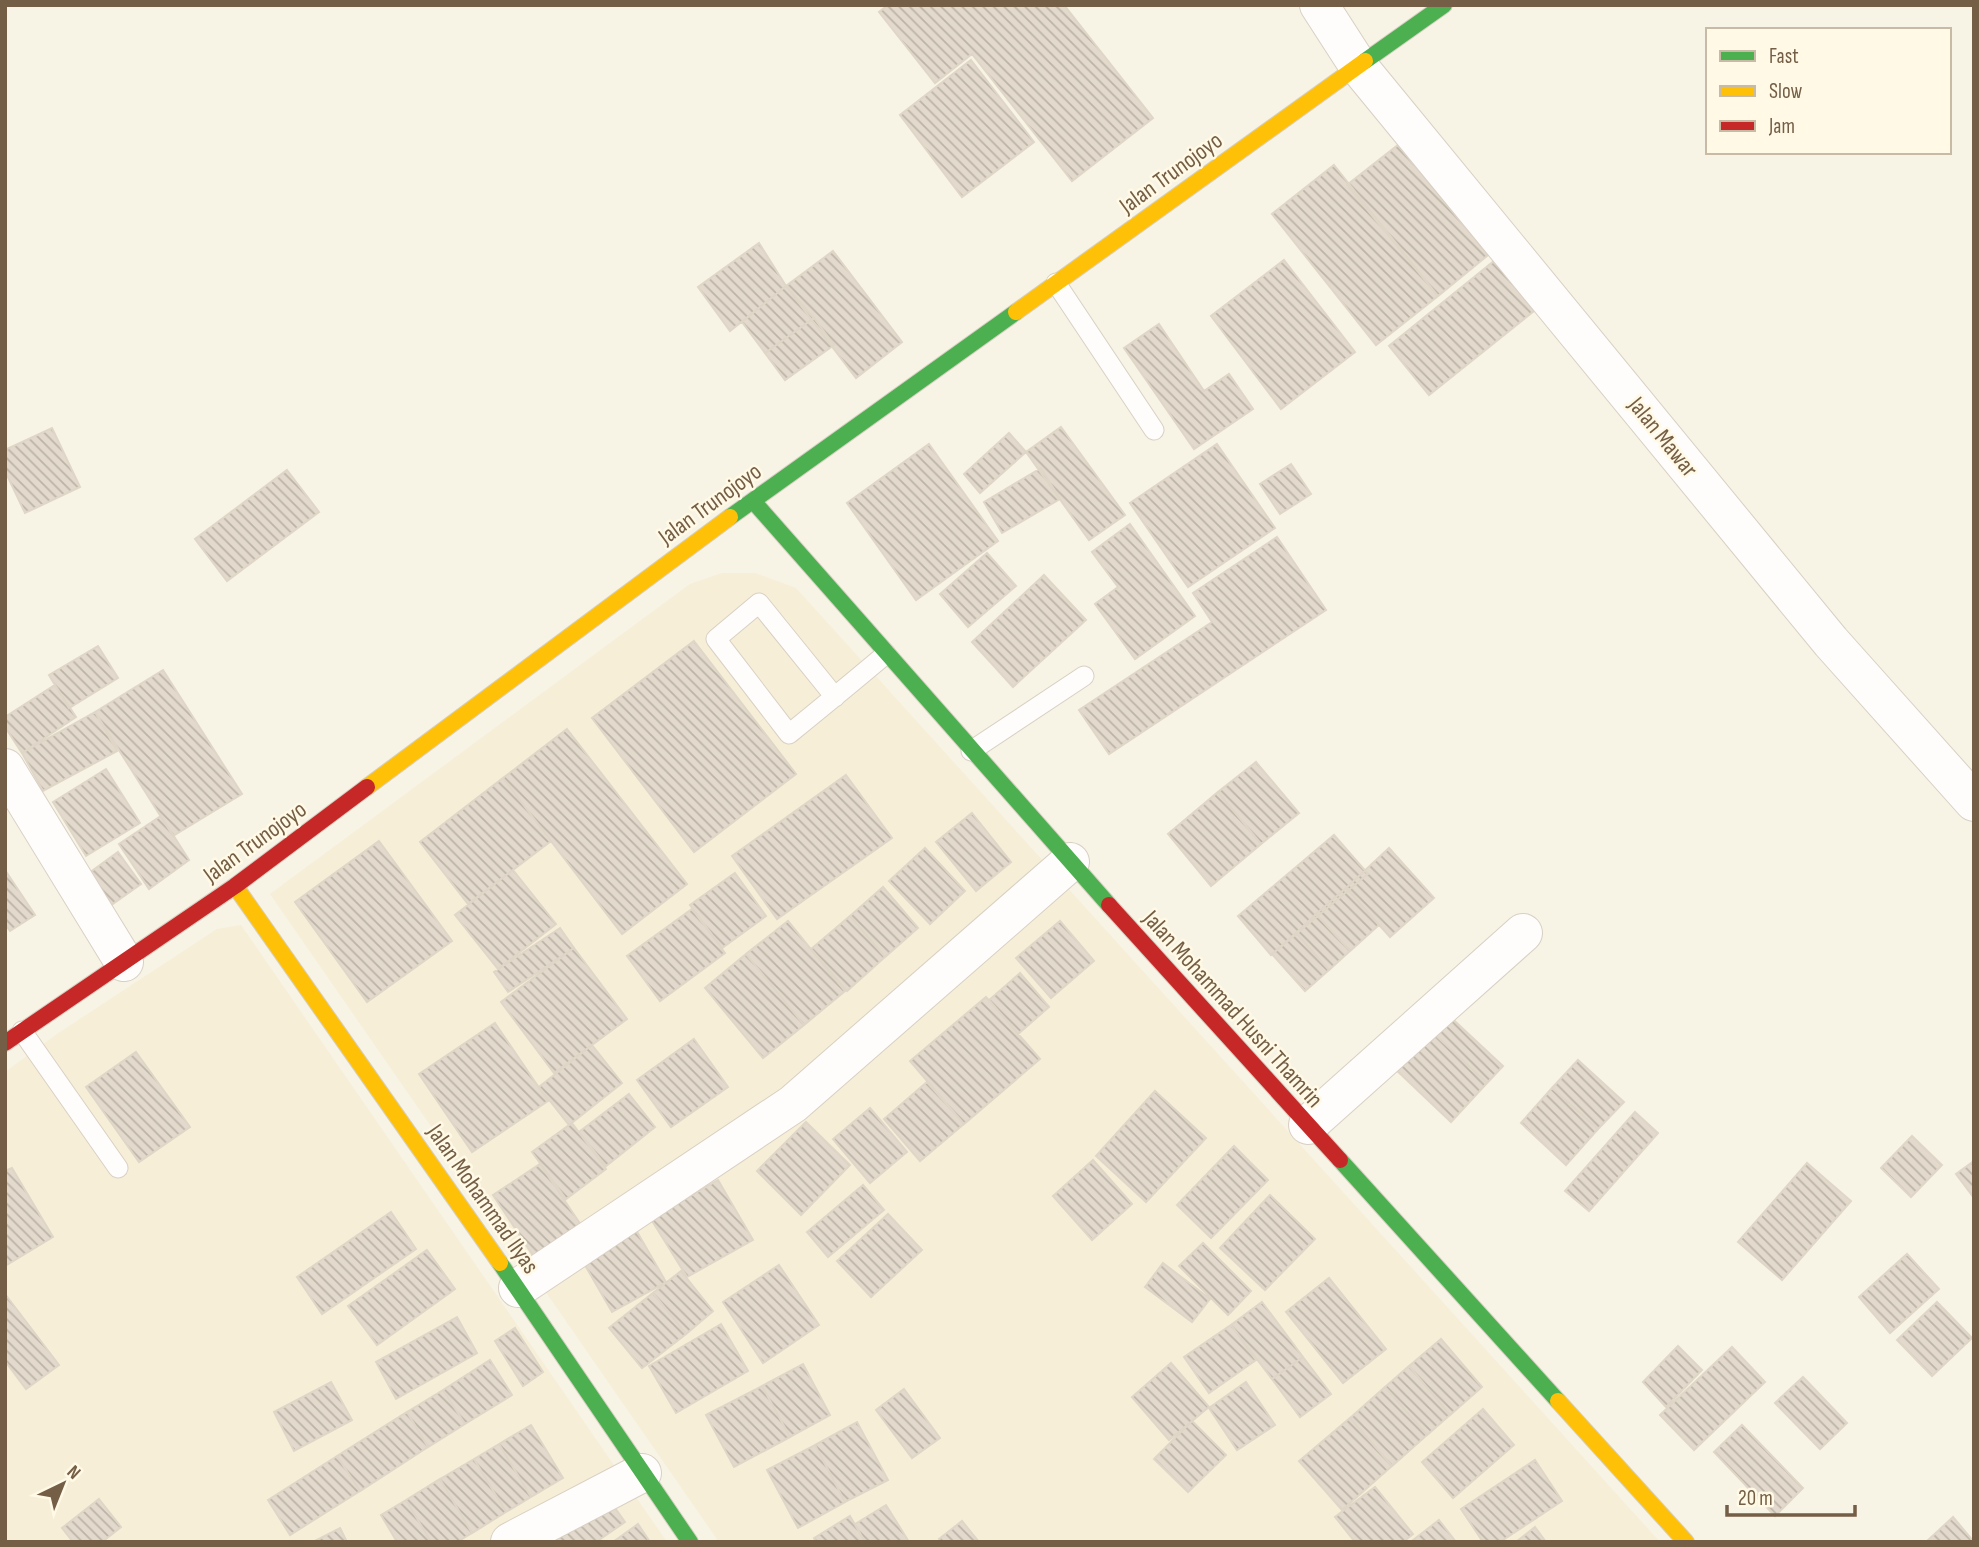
<svg xmlns="http://www.w3.org/2000/svg" width="1979" height="1547" viewBox="0 0 1979 1547" font-family="'Sofia Sans Condensed',sans-serif">
<defs>
<pattern id="building-back-hatch" width="6" height="6" patternUnits="userSpaceOnUse" patternTransform="scale(1.75)"><rect width="6" height="6" fill="#e3dacd"/><path d="M-1 5l2 2M0 0l6 6M5-1l2 2" fill="none" stroke="#bdb4a8"/></pattern>
</defs>
<rect width="100%" height="100%" fill="#f7f3e5"/>
<path fill="#f6eed7" d="M722 573H755L796 588 1660 1542H719L270 894 690 584Z
M241 925 667 1542H5V1072L57 1034 217 929Z"/>
<path fill="url(#building-back-hatch)" stroke="#dfd6c7" stroke-width="2" d="M888 5H1064L1153 118 1072 181 972 54 935 83 879 12Z
M971 60 1034 142 962 197 900 115Z
M1398 145 1488 255 1438 296 1347 185Z
M1334 165 1438 296 1376 345 1272 214Z
M759 243 786 286 730 331 698 287Z
M833 251 902 342 856 378 786 286Z
M1284 260 1355 352 1281 409 1211 316Z
M1494 261 1534 311 1429 395 1389 346Z
M786 286 814 318 765 353 742 322Z
M814 318 834 345 785 380 765 353Z
M1159 324 1204 391 1229 374 1253 409 1194 449 1124 348Z
M1061 427 1125 515 1089 540 1026 452Z
M52 428 80 487 25 513 5 471V450Z
M1009 433 1026 452 980 493 964 474Z
M929 444 998 541 916 600 847 503Z
M1217 444 1275 528 1188 587 1130 503Z
M1291 464 1311 494 1280 514 1260 484Z
M1041 468 1060 499 1002 533 984 502Z
M287 470 319 512 227 581 195 539Z
M1130 524 1195 616 1135 659 1095 604 1118 587 1092 552Z
M1277 537 1326 610 1109 754 1079 710 1212 622 1193 593Z
M987 553 1016 586 968 627 940 594Z
M1044 575 1086 620 1013 687 972 642Z
M694 641 796 774 694 852 592 718Z
M98 646 118 678 69 708 49 675Z
M163 670 242 794 173 836 95 712Z
M55 685 76 717 22 753 5 727V717Z
M95 712 117 751 43 791 22 753Z
M567 729 687 884 622 934 503 778Z
M1256 762 1299 813 1261 844 1218 792Z
M106 769 140 823 86 856 53 802Z
M846 775 892 838 777 919 732 856Z
M503 778 551 841 468 904 420 842Z
M1218 792 1261 844 1211 886 1168 834Z
M972 813 1011 862 976 891 936 842Z
M161 816 189 860 149 889 119 844Z
M1334 835 1368 874 1271 955 1238 916Z
M379 841 452 941 367 1002 295 902Z
M925 848 965 891 930 924 889 881Z
M1389 848 1434 898 1390 937 1346 888Z
M118 852 141 884 107 908 85 876Z
M5 870 35 915 10 931 5 924Z
M513 870 556 924 498 969 455 915Z
M735 873 766 916 722 948 690 905Z
M883 887 918 928 885 957 850 916Z
M1346 888 1379 925 1350 951 1316 914Z
M692 909 725 953 660 1001 627 956Z
M1316 914 1350 951 1329 970 1296 933Z
M850 916 885 957 847 991 811 949Z
M788 921 845 991 804 1025 746 954Z
M1060 921 1094 961 1051 998 1016 958Z
M560 928 574 948 508 992 494 972Z
M1296 933 1329 970 1305 991 1272 954Z
M574 948 627 1019 554 1073 501 1002Z
M746 954 804 1025 763 1058 705 988Z
M1020 973 1049 1007 1018 1034 989 1000Z
M986 997 1040 1059 964 1124 910 1061Z
M1445 1012 1503 1066 1487 1083 1429 1029Z
M495 1023 548 1101 472 1152 419 1074Z
M1429 1029 1487 1083 1451 1122 1393 1067Z
M694 1039 728 1087 671 1127 637 1080Z
M592 1045 622 1083 569 1125 539 1087Z
M136 1052 190 1127 139 1162 86 1087Z
M1578 1060 1624 1102 1598 1129 1552 1088Z
M927 1082 964 1124 920 1161 884 1119Z
M1552 1088 1598 1129 1566 1165 1521 1123Z
M1155 1091 1206 1138 1146 1202 1096 1156Z
M629 1094 655 1127 606 1166 579 1132Z
M870 1108 907 1152 870 1183 833 1139Z
M1635 1112 1658 1133 1589 1211 1565 1191Z
M806 1122 850 1165 801 1215 757 1171Z
M572 1123 606 1169 566 1199 532 1152Z
M1912 1136 1942 1165 1911 1197 1881 1168Z
M1234 1146 1268 1180 1211 1238 1177 1205Z
M1093 1160 1132 1204 1092 1240 1053 1196Z
M1974 1161V1198L1956 1174Z
M1807 1163 1851 1201 1782 1280 1738 1242Z
M540 1164 581 1225 534 1257 493 1195Z
M12 1168 53 1237 5 1266V1171Z
M718 1180 753 1240 687 1277 651 1219Z
M863 1185 884 1210 828 1257 807 1232Z
M1270 1195 1315 1239 1265 1290 1220 1248Z
M391 1212 416 1249 322 1314 297 1277Z
M888 1214 922 1250 871 1297 837 1261Z
M636 1230 666 1282 612 1312 582 1260Z
M1203 1243 1251 1291 1228 1315 1179 1266Z
M427 1250 455 1289 377 1345 348 1306Z
M1907 1254 1939 1289 1890 1333 1859 1297Z
M1163 1263 1210 1299 1192 1322 1145 1287Z
M779 1265 819 1325 763 1363 723 1302Z
M681 1271 713 1311 686 1334 653 1293Z
M1329 1278 1386 1349 1343 1383 1286 1312Z
M653 1293 686 1334 642 1368 609 1328Z
M5 1294 59 1365 26 1389 5 1361Z
M1262 1302 1303 1357 1272 1379 1231 1325Z
M1937 1302 1972 1338 1932 1376 1897 1340Z
M457 1317 477 1353 396 1399 376 1362Z
M721 1324 748 1371 676 1413 649 1366Z
M1231 1325 1256 1360 1209 1393 1184 1357Z
M515 1328 543 1372 523 1386 495 1341Z
M1441 1339 1482 1387 1450 1415 1409 1366Z
M1678 1346 1702 1370 1666 1407 1643 1382Z
M1732 1347 1765 1382 1694 1450 1660 1415Z
M1303 1357 1331 1394 1300 1417 1272 1379Z
M490 1360 512 1395 465 1424 443 1390Z
M1171 1363 1209 1407 1169 1440 1132 1397Z
M803 1364 830 1415 790 1437 762 1386Z
M1409 1366 1450 1415 1427 1435 1385 1387Z
M1803 1377 1847 1423 1820 1449 1775 1403Z
M331 1382 352 1420 294 1451 274 1412Z
M1246 1382 1275 1425 1237 1450 1209 1408Z
M762 1386 790 1437 734 1467 706 1415Z
M1385 1387 1427 1435 1392 1466 1350 1418Z
M904 1389 940 1438 912 1458 876 1410Z
M443 1390 465 1424 428 1447 407 1412Z
M1483 1409 1514 1445 1453 1498 1422 1462Z
M407 1412 428 1447 360 1491 337 1456Z
M1350 1418 1392 1466 1342 1510 1299 1461Z
M1192 1421 1226 1455 1188 1492 1154 1459Z
M857 1422 888 1480 845 1502 815 1445Z
M531 1425 563 1478 531 1497 499 1444Z
M1742 1425 1803 1488 1775 1516 1714 1452Z
M499 1444 531 1497 506 1512 474 1459Z
M815 1445 845 1502 798 1528 767 1470Z
M337 1456 360 1491 290 1535 268 1500Z
M474 1459 506 1512 472 1533 440 1479Z
M1535 1460 1562 1501 1500 1542H1483L1461 1509Z
M440 1479 472 1533 457 1542H431L406 1500Z
M1375 1487 1413 1534 1403 1542H1355L1335 1517Z
M605 1494 625 1522 596 1542H538Z
M99 1499 121 1527 102 1542H73L62 1528Z
M406 1500 431 1542H397L381 1515Z
M886 1505 909 1542H865L855 1524Z
M850 1516 865 1542H816L814 1538Z
M1953 1517 1974 1542H1926Z
M1439 1520 1456 1542H1415L1413 1540Z
M962 1521 979 1542H941L939 1539Z
M638 1524 650 1542H613Z
M1535 1527 1546 1542H1516Z
M340 1528 347 1542H313Z"/>
<g fill="none" stroke-linecap="round" stroke-linejoin="round">
<defs>
<path id="lane" d="M1056 283 1154 430
M835 697 759 603 716 639 789 734C821 708 854 681 886 654
M971 751 1084 676
M22 1031 118 1168"/>
<path id="street" d="M1319 5 1359 67 1831 642 1974 802
M5 768 124 962
M1308 1125 1523 933
M518 1288 793 1104 1070 862
M510 1542 642 1473"/>
<path id="fast" d="M1365 61 1444 5
M753 501 1109 905
M730 517 1016 312
M1340 1160 1558 1401
M500 1263 690 1542"/>
<path id="slow" d="M1016 312 1365 61
M367 787 730 517
M235 886 500 1263
M1558 1401 1686 1542"/>
<path id="jam" d="M1109 905 1340 1160
M5 1043 235 886 367 787"/>
</defs>
<use href="#lane" stroke="#d8d0c4" stroke-width="21"/>
<use href="#street" stroke="#d8d0c4" stroke-width="40"/>
<use href="#fast" stroke="#d6cfc2" stroke-width="18"/>
<use href="#slow" stroke="#d6cfc2" stroke-width="18"/>
<use href="#jam" stroke="#d6cfc2" stroke-width="18"/>
<use href="#lane" stroke="#fefdfb" stroke-width="19"/>
<use href="#street" stroke="#fefdfb" stroke-width="38"/>
<use href="#fast" stroke="#4caf50" stroke-width="16"/>
<use href="#slow" stroke="#ffc107" stroke-width="16"/>
<use href="#jam" stroke="#c62828" stroke-width="16"/>
</g>
<g text-anchor="middle" dominant-baseline="central" stroke-width="5" stroke-linejoin="round" paint-order="stroke">
<g font-size="24" fill="#745e45" stroke="#fff9e5">
<text transform="translate(1171 173) rotate(-36)">Jalan Trunojoyo</text>
<text transform="translate(1663 437) rotate(51)">Jalan Mawar</text>
<text transform="translate(710 504) rotate(-36)">Jalan Trunojoyo</text>
<text transform="translate(255 842) rotate(-36)">Jalan Trunojoyo</text>
<text transform="translate(1233 1009) rotate(48)">Jalan Mohammad Husni Thamrin</text>
<text transform="translate(483 1199) rotate(55)">Jalan Mohammad Ilyas</text>
</g>
</g>
<rect width="1979" height="1547" fill="none" stroke="#745e45" stroke-width="14"/>
<rect x="1706" y="28" width="245" height="126" fill="#fff9e5" stroke="#c7bba5" stroke-width="2"/>
<rect x="1720" y="51" width="35" height="10" fill="#4caf50" stroke="#c7bba5" stroke-width="2"/>
<text x="1769" y="63" font-size="21" fill="#745e45">Fast</text>
<rect x="1720" y="86" width="35" height="10" fill="#ffc107" stroke="#c7bba5" stroke-width="2"/>
<text x="1769" y="98" font-size="21" fill="#745e45">Slow</text>
<rect x="1720" y="121" width="35" height="10" fill="#c62828" stroke="#c7bba5" stroke-width="2"/>
<text x="1769" y="133" font-size="21" fill="#745e45">Jam</text>
<g transform="translate(63 1484) rotate(43)" stroke="#fff9e5" stroke-width="5" paint-order="stroke">
<path d="M0-5L12 26L0 18L-12 26Z" fill="#745e45"/>
<text y="-10" font-size="19" font-weight="bold" text-anchor="middle" fill="#745e45">N</text>
</g>
<path d="M1727 1505v10h128v-10" fill="none" stroke="#745e45" stroke-width="3.5"/>
<text x="1738" y="1505" font-size="21" fill="#745e45" stroke="#fff9e5" stroke-width="5" paint-order="stroke">20 m</text>
</svg>
